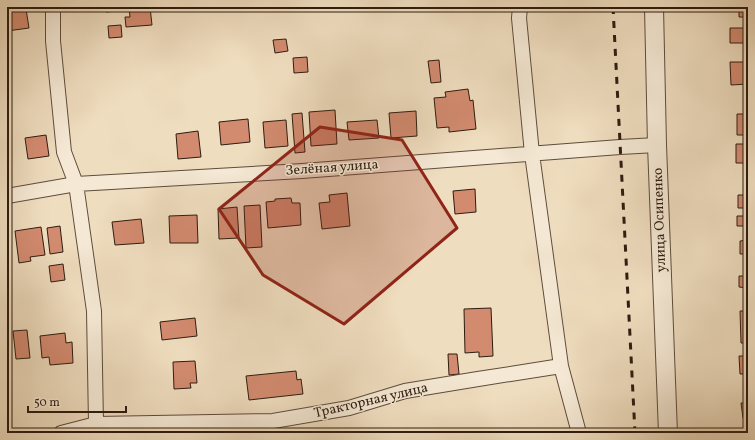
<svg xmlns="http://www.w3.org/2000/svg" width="755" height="440" viewBox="0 0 755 440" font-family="Vollkorn,serif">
<rect width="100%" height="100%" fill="#efddbf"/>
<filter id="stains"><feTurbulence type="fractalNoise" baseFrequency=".005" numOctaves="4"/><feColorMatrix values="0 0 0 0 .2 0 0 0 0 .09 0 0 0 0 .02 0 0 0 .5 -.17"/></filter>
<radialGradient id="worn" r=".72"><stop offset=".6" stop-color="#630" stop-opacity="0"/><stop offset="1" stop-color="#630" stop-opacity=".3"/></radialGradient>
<path fill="#d38b70" stroke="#2d1c10" d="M106 7H116L117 11 106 12Z
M129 7H150L152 25 126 27 125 17H130Z
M726 7H748V17H739V10H726Z
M26 9 29 28 7 31V12Z
M121 25 122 37 109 38 108 26Z
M730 28H748V43H730Z
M286 39 288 51 275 53 273 40Z
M307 57 308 72 294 73 293 58Z
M439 60 441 82 431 83 428 61Z
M730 62H748V84L731 85Z
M468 89 470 101 473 100 476 129 449 132V127L437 128 434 98 446 97 445 92Z
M335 110 337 144 311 146 309 112Z
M416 111 417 136 391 138 389 113Z
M302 113 305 152 295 153 292 114Z
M737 114H748V135H737Z
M248 119 250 142 221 145 219 122Z
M286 120 288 146 265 148 263 122Z
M377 120 379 138 349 140 347 122Z
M198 131 201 157 178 159 176 134Z
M46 135 49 156 28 159 25 138Z
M736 144H748V163H736Z
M475 189 476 212 455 214 453 191Z
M347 193 350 226 322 229 319 203 330 202 329 195Z
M738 195H748V208H738Z
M291 198 292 203H300L301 225 268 228 266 202 275 201V199Z
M260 205 262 247 246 248 244 206Z
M237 207 239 238 219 239 218 209Z
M197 215 198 243H170L169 216Z
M737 216H748V226H737Z
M141 219 144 243 115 245 112 222Z
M60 226 63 252 50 254 47 228Z
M41 227 45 255 30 257 31 261 19 263 15 231Z
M7 230 11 266 7 267Z
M748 240V254H740V241Z
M63 264 65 280 51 282 49 266Z
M739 276H748V288L739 287Z
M491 308 493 356 479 357V352L465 353 464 309Z
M740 311H748V343H741Z
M195 318 197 336 162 340 160 322Z
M27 330 30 358 16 359 13 331Z
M65 333 66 343 72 342 73 363 50 365 49 357 42 358 40 336Z
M448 354H457L459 374 449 375Z
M739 356H748V374H740Z
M195 361 197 383H190L191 388 174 389 173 362Z
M296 371 297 380 301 379 303 394 249 400 246 376Z
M741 403H748V418H743Z"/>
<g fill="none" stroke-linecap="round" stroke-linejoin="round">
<defs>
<path id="minor" d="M53 7V41L64 152 76 184 94 311 96 424
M520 7 519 18 532 154 561 366 579 433
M7 196 76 184 302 171 620 147 657 145
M61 433 96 424 273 421 349 408 405 391 478 379 561 366"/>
<path id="tertiary" d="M654 7 657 145 668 433"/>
</defs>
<use href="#minor" stroke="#5e4c3c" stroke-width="16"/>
<use href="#tertiary" stroke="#5e4c3c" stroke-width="20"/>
<use href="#minor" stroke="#f5e9d5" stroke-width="14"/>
<use href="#tertiary" stroke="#f5e9d5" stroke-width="18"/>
<path stroke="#2d1c10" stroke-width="3" stroke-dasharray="7 7" stroke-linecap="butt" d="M613 7 635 433"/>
</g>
<path fill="#8f2418" fill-opacity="0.2" stroke="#8f2418" stroke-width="3" stroke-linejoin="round" d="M320 127 402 140 457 228 344 324 263 275 219 209Z"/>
<g text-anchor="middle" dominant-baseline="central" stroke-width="3" stroke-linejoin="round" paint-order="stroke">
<g font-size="14" fill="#2d1c10" stroke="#f5e9d5">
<text transform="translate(332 168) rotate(-4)">Зелёная улица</text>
<text transform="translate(660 220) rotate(-92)">улица Осипенко</text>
<text transform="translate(371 401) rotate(-13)">Тракторная улица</text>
</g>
</g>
<rect width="755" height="440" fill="none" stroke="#efddbf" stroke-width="24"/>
<rect x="8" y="8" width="739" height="424" fill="none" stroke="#2d1c10" stroke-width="2"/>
<rect x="12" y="12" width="731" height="416" fill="none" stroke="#2d1c10"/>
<path d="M28 406v6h98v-6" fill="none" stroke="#2d1c10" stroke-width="2"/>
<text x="34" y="406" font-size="12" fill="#2d1c10" stroke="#f5e9d5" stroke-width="3" paint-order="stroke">50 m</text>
<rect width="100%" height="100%" filter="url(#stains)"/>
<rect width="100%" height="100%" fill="url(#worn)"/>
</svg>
